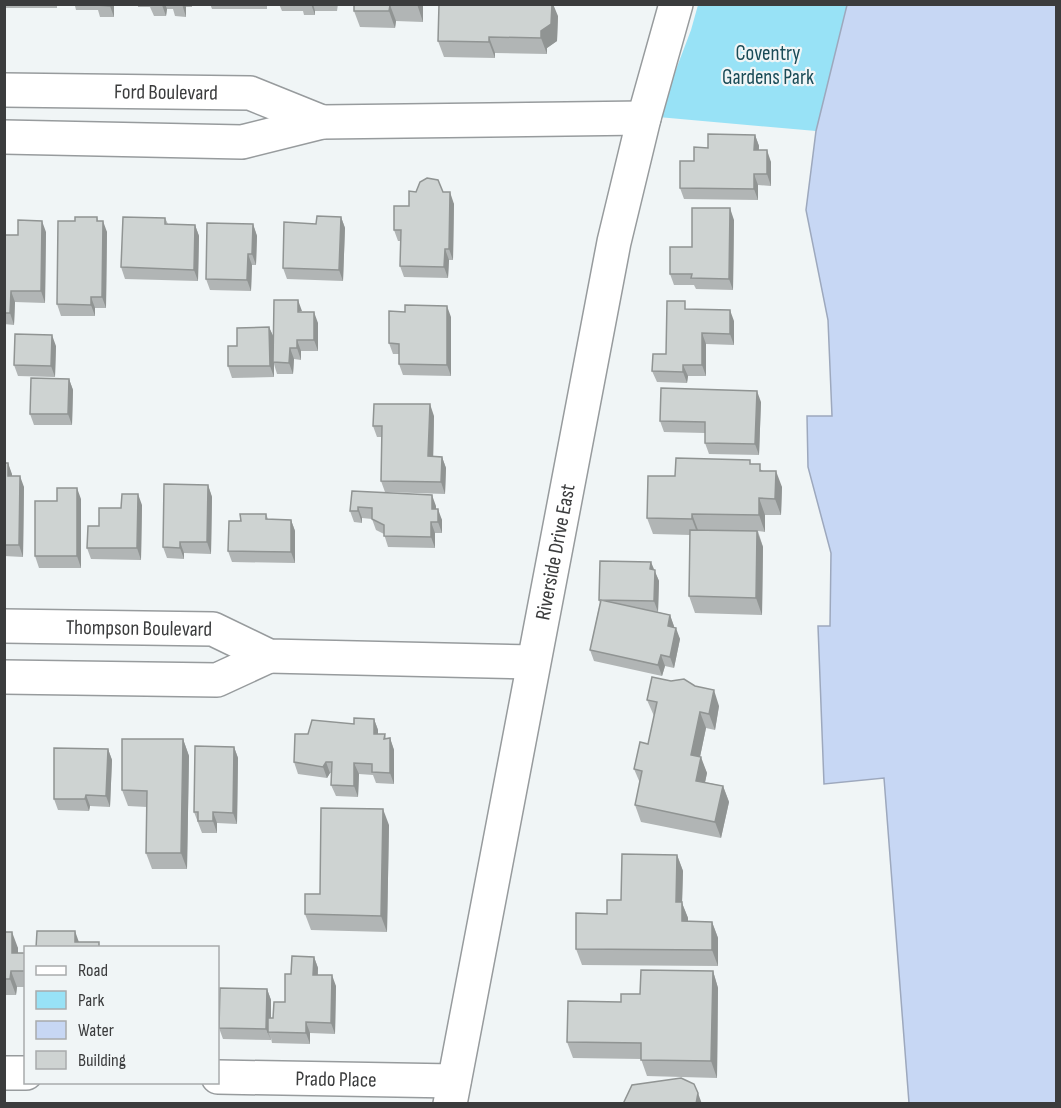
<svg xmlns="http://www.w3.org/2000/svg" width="1061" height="1108" viewBox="0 0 1061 1108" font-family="'Sofia Sans Condensed',sans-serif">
<rect width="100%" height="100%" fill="#f0f5f6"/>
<path fill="#98e2f6" d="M698 5H847L816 131 658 117 691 30Z"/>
<path fill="#c7d7f4" stroke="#9da8bd" stroke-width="1.5" d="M847 5H1056V1103H909L884 778 824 784 818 626H830L831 553 808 467 807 416H832L828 320 806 210 816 131Z"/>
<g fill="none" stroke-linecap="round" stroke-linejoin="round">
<defs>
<g id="street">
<path id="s1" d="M4 90 250 93 322 122"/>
<path d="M4 137 242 142 322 122 644 118"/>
<path id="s2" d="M4 626 213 629 269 656 533 662"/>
<path d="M4 677 217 680 269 656"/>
<path d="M4 1073H26"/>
<path id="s3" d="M218 1077 454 1081"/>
</g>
<g id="secondary">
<path id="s4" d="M450 1104 614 242 644 118 676 4"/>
</g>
</defs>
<use href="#street" stroke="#979b9d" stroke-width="36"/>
<use href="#secondary" stroke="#979b9d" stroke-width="36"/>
<use href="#street" stroke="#fff" stroke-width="33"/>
<use href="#secondary" stroke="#fff" stroke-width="33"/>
</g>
<path fill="#b1b5b5" d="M4 4H57V8H4Z
M69 4H114V17H100L98 10H76L75 6H69Z
M138 4H192V7H186V17L175 16 173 9H167L166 16H154L150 7H138Z
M210 4H267V9H212Z
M279 4H338L337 11H315V15H304L303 11H282Z
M354 4H423V22L396 21 395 28 360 27 354 11Z
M558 16 557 41 547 48V54L495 53V58L444 57 438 41Z
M755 135 759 146V150L771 162V186L758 185V200L684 199 680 188 694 161 708 148Z
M443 192 454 204 453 260H449L448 278 404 277 400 266 401 241H398L394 230 409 206Z
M97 217 98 221 107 232 106 308H95V316H61L57 304 75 221Z
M341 217 345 228 343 281 287 279 283 268 316 224Z
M165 218 168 224 195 225 199 236 198 281 125 279 121 267Z
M734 220 733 290 696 289 694 285H674L670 274 692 247Z
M253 224 257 236 256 265H252L251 291 210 290 206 279Z
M46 232 45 303 15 302 14 325 4 324V235H18Z
M688 309 734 321V345L706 344V376H688L687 383 657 382 652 371 666 354Z
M302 312 318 323V351H301V360L294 359 293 374H277L274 364V377L232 378 228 366 237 346 269 327 274 338Z
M451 317V376L403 375 399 364V354H393L389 343Z
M56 346 55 377 18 376 14 365Z
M69 379 73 390 72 425H34L30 414Z
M761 402 759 455 709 454 705 443V433L664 432 660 421Z
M434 416 433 456 442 457 446 468 445 494 385 492 381 481 382 437H377L373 426Z
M4 463H8L12 476 24 487 23 557 4 556Z
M752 464 763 471 782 487 781 515H765V532L758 531 763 547 762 615 695 613 689 596 690 535 653 534 647 518 675 476Z
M208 485 212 497 211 554 184 553V559L167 558 163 547Z
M352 491 436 506V509L442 520V533H435V548L388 547 384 534 376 530 372 519 362 518V523L354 522 350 511Z
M81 499V568H39L35 556 57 501Z
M142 505 141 560 91 559 87 548 99 526 121 508Z
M266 514 268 519 291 520 295 531V563L232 562 228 551 241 521Z
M654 570 659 581 658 612 670 615 674 627 680 639 674 668 665 666 662 676 594 661 590 650 600 603 599 600Z
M647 700 719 706 715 730 706 728 700 757 707 773 705 782 723 786 729 802 721 838 641 822 635 805 640 783 634 769 648 744 654 716Z
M374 719 378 730V734H385L386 739 390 738 394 750V784L376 783 373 775 359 774 358 797 336 796 331 785 332 773H330L327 778 298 774 294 762 308 734 354 724Z
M183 739 189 756 187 869H152L146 853 147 807 128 806 122 790Z
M234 747 238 758 237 824 217 823V833H202L194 812Z
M108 749 112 760 110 807 90 806 89 811 58 810 54 799Z
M389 825 387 932 311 930 305 914 320 894Z
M677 855 683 871 682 903 688 918V921L712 922 718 938V966L582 965 576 949 607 914Z
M4 932 18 948V953H26V987H17L16 995H4Z
M314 957 318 968V975L336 986 335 1034 310 1033V1044L272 1043 271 1038V1040L223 1039 219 1028 267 989 271 1000V1018H273L285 1002 291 974Z
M713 971 718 988 717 1078 647 1076 641 1059 573 1058 567 1042 621 1002 640 994Z"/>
<path fill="#909493" d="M110 4H114V17L110 6Z
M165 4 167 9 166 16 162 5Z
M182 4H185L186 7V17Z
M311 4H313L315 11V15Z
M417 4H423V22Z
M552 4H553L558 16 557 41 547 48V54L541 38V31Z
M390 5 396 21 395 28 389 11Z
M489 37 495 53V58L489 42Z
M755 135 759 146 758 161 754 150Z
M767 150 771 162V186L767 174Z
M754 174 758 185V200L754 189Z
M450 192 454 204 453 260 449 249Z
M730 208 734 220 733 290 729 279Z
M341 217 345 228 343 281 339 270Z
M42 221 46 232 45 303 41 291Z
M103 221 107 232 106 308 102 297Z
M253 224 257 236 256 265 252 254Z
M195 225 199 236 198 281 194 270Z
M445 249 449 260 448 278 444 267Z
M248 254 252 265 251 291 247 280Z
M11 291 15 302 14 325 10 313Z
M91 297 95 308V316L91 305Z
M298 300 302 311 298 312Z
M447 306 451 317V376L447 365Z
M730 310 734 321V345L730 334Z
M314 312 318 323V351L314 340Z
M269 327 274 338V377L270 366Z
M702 333 706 344V376L702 365Z
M52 335 56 346 55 377 51 366Z
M297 340 301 351V360L297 348Z
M290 348 294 359 293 374 289 363Z
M683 365 688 376 687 383 683 372Z
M69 379 73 390 72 425 68 414Z
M757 391 761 402 759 455 755 444Z
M430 404 434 416 433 467 428 456Z
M442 457 446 468 445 494 441 482Z
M8 463 12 474V487L8 476Z
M776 471 782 487 781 515 775 499Z
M20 476 24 487 23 557 19 545Z
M208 485 212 497 211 554 207 542Z
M77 488 81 499V568L77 556Z
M138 494 142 505 141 560 137 548Z
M432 495 436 506V520L432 509Z
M759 498 765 515V532L759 515Z
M358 507 362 518V523L358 511Z
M438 509 442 520V533L438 522Z
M692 514 698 530V535L692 519Z
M291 520 295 531V563L291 552Z
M431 522 435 533V548L431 537Z
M757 531 763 547 762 615 756 598Z
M180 542 184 553V559L180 548Z
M651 562 659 581 658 612 654 601 650 569Z
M670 615 674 626 672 637 668 626Z
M676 628 680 639 674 668 670 657Z
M661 655 665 666 662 676 658 665Z
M714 690 719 706 715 730 709 714Z
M700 712 706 728 697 771 691 755Z
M374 719 378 730V745L374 734Z
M390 738 394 750V784L390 773Z
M183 739 189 756 187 869 181 853Z
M234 747 238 758 237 824 233 813Z
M108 749 112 760 110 807 106 796Z
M701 757 707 773 702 797 696 781Z
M326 762 330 773 327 778 323 767Z
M354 763 359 774 358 797 354 786Z
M723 786 729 802 721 838 715 822Z
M86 795 90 806 89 811 85 799Z
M383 809 389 825 387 932 381 916Z
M213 812 217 823V833L213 821Z
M677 855 683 871 682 903 688 918V937L676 902Z
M712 922 718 938V966L712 950Z
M75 931 81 948 75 942Z
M12 932 18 948V969L12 953Z
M314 957 318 968 317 986 313 975Z
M11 971 17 987 16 995 10 979Z
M713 971 718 988 717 1078 711 1061Z
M332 975 336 986 335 1034 331 1023Z
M267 989 271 1000V1032H268L271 1040 266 1029Z
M306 1022 310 1033V1044L306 1033Z
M698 1093 702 1104H696Z"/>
<path fill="#ced3d2" stroke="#909493" stroke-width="1.5" d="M96 4H110V6L96 5Z
M354 4H417V5H390L389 11H354Z
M439 4H552L551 24 541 31V38L489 37V42L438 41Z
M708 134 755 135 754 150H767V174H754V189L680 188V161H694V147L708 148Z
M427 178 438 180 443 192H450L449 249H445L444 267 400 266 401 230H394V206H409V191L416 192 420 182Z
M692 208H730L729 279 691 278 692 274H670V247H692Z
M317 216 341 217 339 270 283 268 284 222 316 224Z
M75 217H97V221H103L102 297H91V305L57 304 58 221H75Z
M123 217 165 218V224L195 225 194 270 121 267Z
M18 220 42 221 41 291H11L10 313H4V235H18Z
M207 223 253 224 252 254H248L247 280 206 279Z
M274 300H298V312H314V340H297V348H290L289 363 273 362Z
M667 301H685V309L730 310V334L702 333V365H683V372L652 371 653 354H666Z
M405 305 447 306V365L399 364V344L389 343V311L405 312Z
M269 327 270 366H228V346H237V328Z
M15 334 52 335 51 366 14 365Z
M31 378 69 379 68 414H30Z
M661 388 757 391 755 444 705 443V422L660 421Z
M374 404H430L428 456 442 457 441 482 381 481 382 426H373Z
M676 458 750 460V464H760V471H776L775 499 759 498V515L692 514V519L647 518 648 476H675Z
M4 463H8V476H20L19 545H4Z
M164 484 208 485 207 542H180V548L163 547Z
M57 488H77V556H35V501H57Z
M352 491 432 495V509H438V522H431V537L384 536V525L372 519V508L358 507V511H350Z
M122 494H138L137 548H87L88 526H99V508H121Z
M240 514H266V519L291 520V552L228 551 229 521H241Z
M690 530 757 531 756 598 689 596Z
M600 561 651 562 650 569 655 570 654 601 599 600Z
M601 600 670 615 668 626 676 628 670 657 661 655 658 665 590 650Z
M652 677 671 681 684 679 695 686 714 690 709 714 700 712 691 755 701 757 696 781 723 786 715 822 635 805 642 771 634 769 640 742 648 744 657 702 647 700Z
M354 718 374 719V734H385L384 739 390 738V773L372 772V764L354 763V786L331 785 332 762H326L323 767 294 762 295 734H308L312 720 354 724Z
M122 739H183L181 853H146L147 791 122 790Z
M195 746 234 747 233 813 213 812V821H198V812H194Z
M54 748 108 749 106 796 86 795 85 799H54Z
M321 808 383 809 381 916 305 914V894H320Z
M622 854 677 855 676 902H682V921L712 922V950L576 949V913L607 914V900H621Z
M37 931H75V942H99V948H36Z
M4 932H12V953H26V971H11L10 979H4Z
M292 956 314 957 313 975H332L331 1023 306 1022V1033L268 1032V1018H273L274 1002H285V974H291Z
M641 970 713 971 711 1061 641 1060V1043L567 1042 568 1001 621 1002V994H640Z
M220 988 267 989 266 1029 219 1028Z
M681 1078 694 1084 698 1093 696 1104H623L632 1085Z"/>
<g text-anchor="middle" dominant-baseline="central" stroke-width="4.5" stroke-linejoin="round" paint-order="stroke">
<g font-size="21" fill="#1a4b57" stroke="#f0f5f6">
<text x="768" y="53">Coventry<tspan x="768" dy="24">Gardens Park</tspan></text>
</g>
<g font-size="21" fill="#3b3c3d" stroke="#f0f5f6">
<text stroke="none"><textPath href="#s1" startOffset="162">Ford Boulevard</textPath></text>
<text stroke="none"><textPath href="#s4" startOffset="562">Riverside Drive East</textPath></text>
<text stroke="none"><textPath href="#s2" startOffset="135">Thompson Boulevard</textPath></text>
<text stroke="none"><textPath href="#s3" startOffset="118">Prado Place</textPath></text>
</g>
</g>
<rect width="1061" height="1108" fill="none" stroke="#3b3c3d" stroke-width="12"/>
<rect x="24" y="946" width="195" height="138" fill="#f0f5f6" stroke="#a8abac" stroke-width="1.5"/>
<rect x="36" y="966" width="30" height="9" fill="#ffffff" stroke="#a8abac" stroke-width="1.5"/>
<text x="78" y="976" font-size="18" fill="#3b3c3d">Road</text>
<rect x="36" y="991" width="30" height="18" fill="#98e2f6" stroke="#a8abac" stroke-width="1.5"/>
<text x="78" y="1006" font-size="18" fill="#3b3c3d">Park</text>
<rect x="36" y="1021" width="30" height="18" fill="#c7d7f4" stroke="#a8abac" stroke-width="1.5"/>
<text x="78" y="1036" font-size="18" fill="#3b3c3d">Water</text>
<rect x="36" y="1051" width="30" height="18" fill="#ced3d2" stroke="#a8abac" stroke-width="1.5"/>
<text x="78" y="1066" font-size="18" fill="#3b3c3d">Building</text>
</svg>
